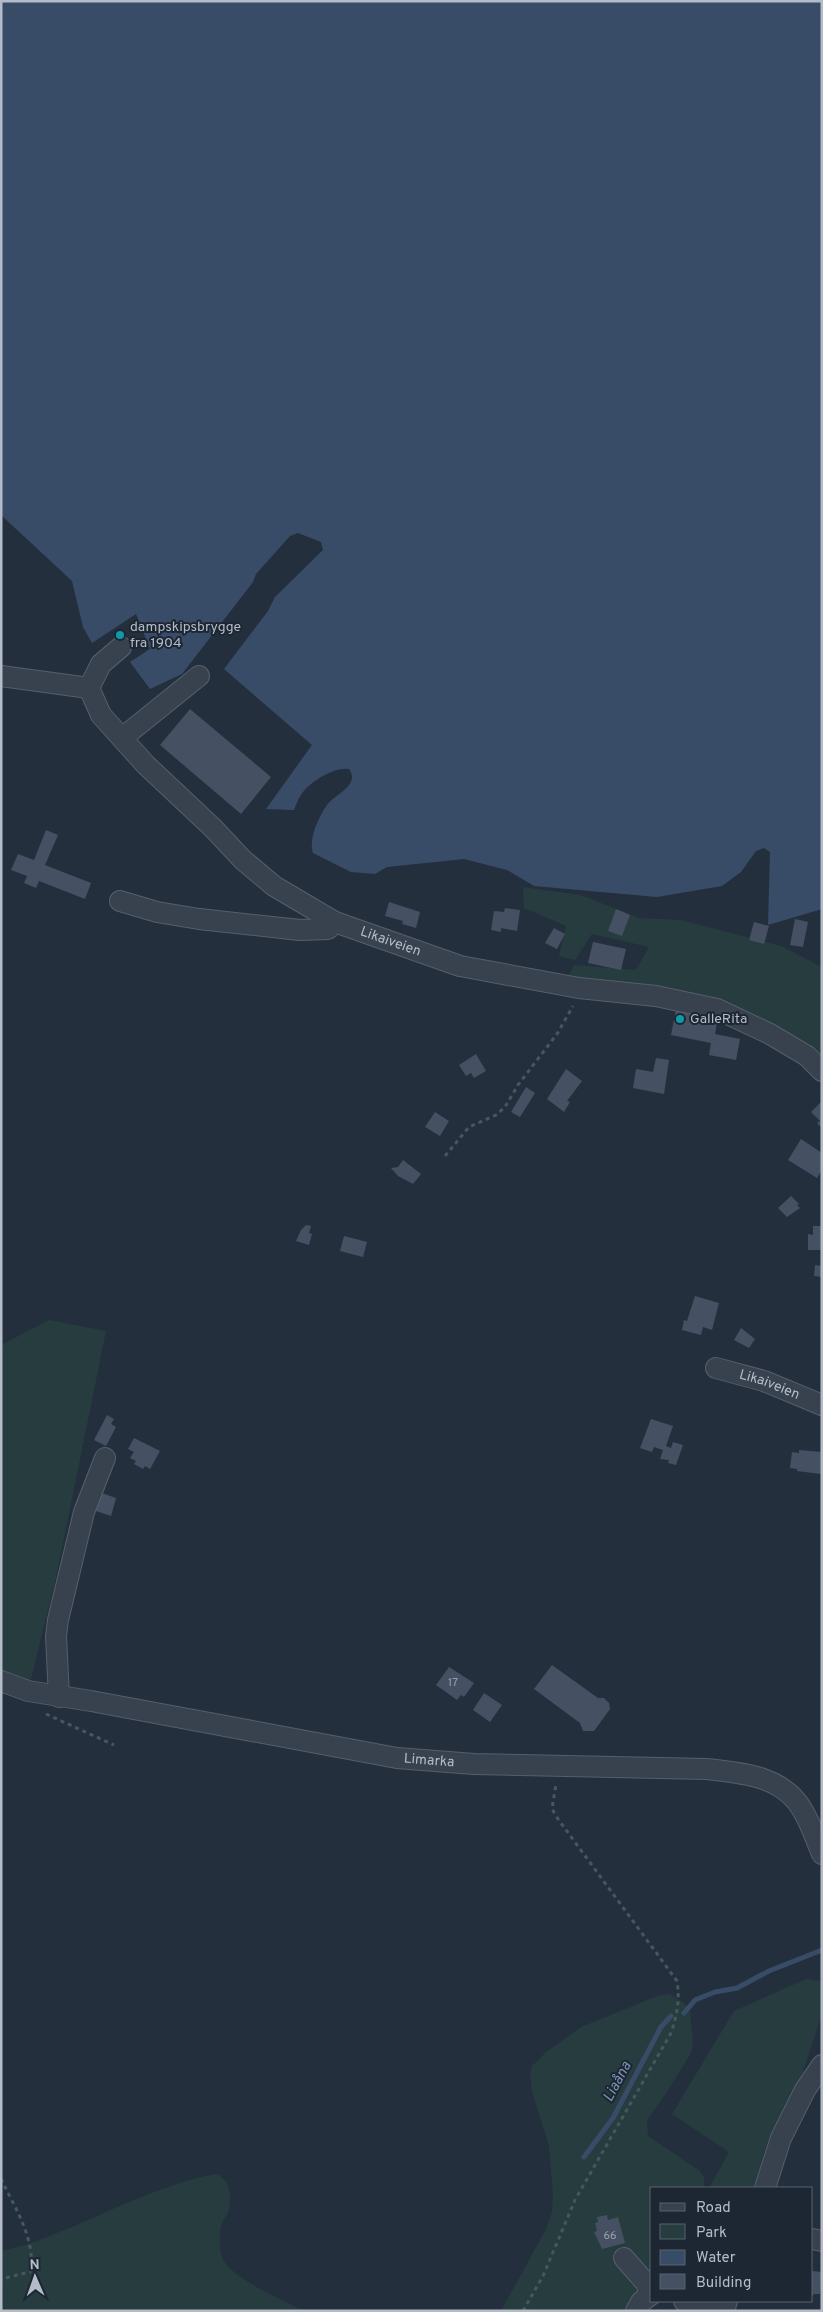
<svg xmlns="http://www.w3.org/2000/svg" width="823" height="2312" viewBox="0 0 823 2312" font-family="Overpass,sans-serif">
<rect width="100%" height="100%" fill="#242f3e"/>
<path fill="#263c3f" d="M523 887 581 895 639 918 681 920 781 946 822 967V1055L809 1044 739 1008 685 991 567 980 574 965 636 970 649 947 592 934 575 960 559 956 566 926 524 908Z
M49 1320 106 1331 56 1578 28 1691 1 1681V1345Z
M806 1979 822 1981V2014L803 2072 765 2150 754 2188H709L729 2152 672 2114 734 2011Z
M669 1994 684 2003 690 2010 693 2044 691 2053 667 2092 647 2120 648 2136 700 2171 704 2178V2188H652V2295L643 2311H501L546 2229 552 2212 553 2194 549 2146 532 2092 530 2074 532 2066 545 2053 581 2027 660 1995Z
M216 2174C230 2179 232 2195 229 2209 228 2214 224 2218 222 2223 219 2232 219 2248 222 2257 228 2277 286 2302 305 2311H1V2251C28 2246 52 2235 77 2225 117 2207 174 2181 216 2174Z"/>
<path fill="#394c67" d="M1 1H822V909L768 925 770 852 764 848 756 851 741 872 722 886 657 897 534 886 507 870 464 859 387 867 375 874 351 872 313 853C308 840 319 816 327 805 334 795 361 785 349 769 334 767 309 782 301 795 298 799 296 805 294 810L266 809 312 745 224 669 268 611 275 597 323 550 321 542 298 533 290 536 256 574 253 582 182 674 150 689 130 662 150 649 136 614 92 643 83 627 72 581 1 515Z"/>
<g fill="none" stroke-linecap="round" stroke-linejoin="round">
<path stroke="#394c67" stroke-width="5" d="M684 2013 695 2000 715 1992 737 1988 769 1971 822 1950
M584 2157 613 2118 661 2027 671 2016"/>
</g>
<path fill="#455162" d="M190 709 271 777 241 814 160 745Z
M46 830 58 835 45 865 91 883 85 899 39 881 36 888 24 883 27 876 11 870 18 854 34 860Z
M389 902 420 912 416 928 402 924 403 921 385 916Z
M505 908 520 910 517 931 501 928V932L491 930 494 911 504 912Z
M616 909 630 915 622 936 608 931Z
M795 919 808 922 803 947 790 945Z
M754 922 769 926 764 944 749 940Z
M554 928 565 934 557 949 545 943Z
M593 942 626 949 621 970 588 963Z
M676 1009 718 1016 715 1034 740 1039 736 1060 709 1055 711 1043 671 1035Z
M476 1054 486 1071 474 1078 471 1073 466 1076 459 1065Z
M656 1058 669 1060 664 1094 633 1088 636 1069 653 1072Z
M566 1069 582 1081 567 1101 570 1102 564 1112 547 1099Z
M526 1087 535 1093 520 1117 511 1112Z
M822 1101V1128L817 1123 820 1121 811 1112Z
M435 1112 449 1121 440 1136 425 1127Z
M801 1139 822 1153V1170L817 1178 788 1160Z
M403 1160 421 1174 413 1184 398 1176 391 1168 398 1167Z
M791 1196 799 1204 797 1205 800 1208 787 1217 778 1208Z
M306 1225 311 1226 309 1233 312 1234 309 1245 296 1241 301 1230Z
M813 1226H822V1250H808V1234L813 1235Z
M344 1236 367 1242 363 1257 340 1251Z
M815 1265 822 1266V1277L814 1276Z
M695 1296 719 1303 712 1330 703 1327 701 1335 682 1330 684 1320 687 1321Z
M741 1328 755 1339 749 1348 734 1340Z
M107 1415 114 1419 111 1424 116 1427 106 1446 94 1440Z
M651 1419 673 1426 666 1446 671 1448 673 1442 683 1445 676 1465 668 1463 669 1460 660 1459 663 1450 654 1447 652 1452 640 1448Z
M134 1438 160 1451 150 1469 145 1466 143 1469 134 1464 136 1461 130 1458 134 1452 128 1449Z
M799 1450 822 1452 821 1474 797 1471V1469L790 1468 792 1452 799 1453Z
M99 1492 116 1498 111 1516 93 1510Z
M552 1665 598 1698H604L609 1703 610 1709 594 1731H583L580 1723 534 1689Z
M449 1667 474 1683 464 1697 461 1695 457 1700 436 1685Z
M484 1693 502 1705 490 1722 473 1710Z
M607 2215 608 2220 618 2217 625 2243 602 2249 594 2232 597 2231 595 2223 598 2222 597 2217Z
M812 2271 822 2272 820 2294H814L812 2296Z"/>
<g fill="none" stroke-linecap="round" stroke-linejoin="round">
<defs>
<g id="minor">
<path id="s1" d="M121 647 101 664 89 688 101 715 146 765 213 828 243 860 274 886 335 922 460 966 579 988 656 996 717 1009 770 1034 807 1056 822 1071"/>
<path d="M1 676 89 688"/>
<path d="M122 738 199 676"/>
<path d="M120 901 157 912 199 919 300 930 328 929 335 922"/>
<path id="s2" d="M716 1368 764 1381 822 1405"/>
<path id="s3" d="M1 1681 28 1691 91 1701 397 1758 474 1764 707 1769C743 1773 784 1776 803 1811 811 1824 816 1840 822 1854"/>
<path d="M59 1697 56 1636 58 1620 84 1512 105 1458"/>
<path d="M765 2188 781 2138 805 2090 822 2065"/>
<path d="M812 2239 822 2241"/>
<path d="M624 2258 646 2283 650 2294"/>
<path d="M684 2301 712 2311"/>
<path d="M636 2311 641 2302 652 2294"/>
<path d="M724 2311 727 2301"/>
</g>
</defs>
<use href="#minor" stroke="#565f6c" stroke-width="22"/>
<path stroke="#44595c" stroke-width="3" stroke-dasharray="4 4" stroke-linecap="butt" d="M445 1156 469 1127 496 1115 505 1107 518 1085 557 1034 573 1006
M46 1714 114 1745
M1 2179C14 2206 37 2241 30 2272L1 2279
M523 2311 543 2276 575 2200 671 2033C677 2015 680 2000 677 1981L558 1819 552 1809 556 1784"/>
<use href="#minor" stroke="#38414e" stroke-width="20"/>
</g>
<g fill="#0f9aa8" stroke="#1d2633" stroke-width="2">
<circle cx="120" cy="635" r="5"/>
<circle cx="680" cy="1019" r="5"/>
</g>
<g text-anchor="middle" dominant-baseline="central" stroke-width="4" stroke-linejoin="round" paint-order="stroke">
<g font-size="11" fill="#98a1af">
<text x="453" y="1683">17</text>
<text x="610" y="2236">66</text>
</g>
<g font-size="14" fill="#b4bcc9" stroke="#1d2633" text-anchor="start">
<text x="130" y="627">dampskipsbrygge<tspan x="130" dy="16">fra 1904</tspan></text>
<text x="690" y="1019">GalleRita</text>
</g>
<g font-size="14" fill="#b4bcc9" stroke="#1d2633">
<text stroke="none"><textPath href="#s1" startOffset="456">Likaiveien</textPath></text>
<text stroke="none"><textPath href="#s2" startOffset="56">Likaiveien</textPath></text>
<text stroke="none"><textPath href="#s3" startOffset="436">Limarka</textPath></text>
</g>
<g font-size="15" font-style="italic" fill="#7c92b1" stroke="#1d2633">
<text transform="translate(618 2082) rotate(-62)">Liaåna</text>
</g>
</g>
<rect width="823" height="2312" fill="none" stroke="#b4bcc9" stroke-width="5"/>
<rect x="650" y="2187" width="162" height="115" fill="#1d2633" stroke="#59626f"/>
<rect x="660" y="2203" width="25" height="8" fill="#38414e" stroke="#59626f"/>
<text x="696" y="2212" font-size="15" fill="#b4bcc9">Road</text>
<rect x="660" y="2224" width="25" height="15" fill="#263c3f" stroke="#59626f"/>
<text x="696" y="2237" font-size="15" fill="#b4bcc9">Park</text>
<rect x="660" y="2250" width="25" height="15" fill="#394c67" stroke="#59626f"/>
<text x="696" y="2262" font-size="15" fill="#b4bcc9">Water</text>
<rect x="660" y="2274" width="25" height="15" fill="#455162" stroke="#59626f"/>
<text x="696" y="2287" font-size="15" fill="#b4bcc9">Building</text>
<g transform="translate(35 2277) rotate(358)" stroke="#1d2633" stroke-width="4" paint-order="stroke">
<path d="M0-4L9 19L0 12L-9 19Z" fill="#b4bcc9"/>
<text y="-8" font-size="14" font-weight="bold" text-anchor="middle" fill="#b4bcc9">N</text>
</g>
</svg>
